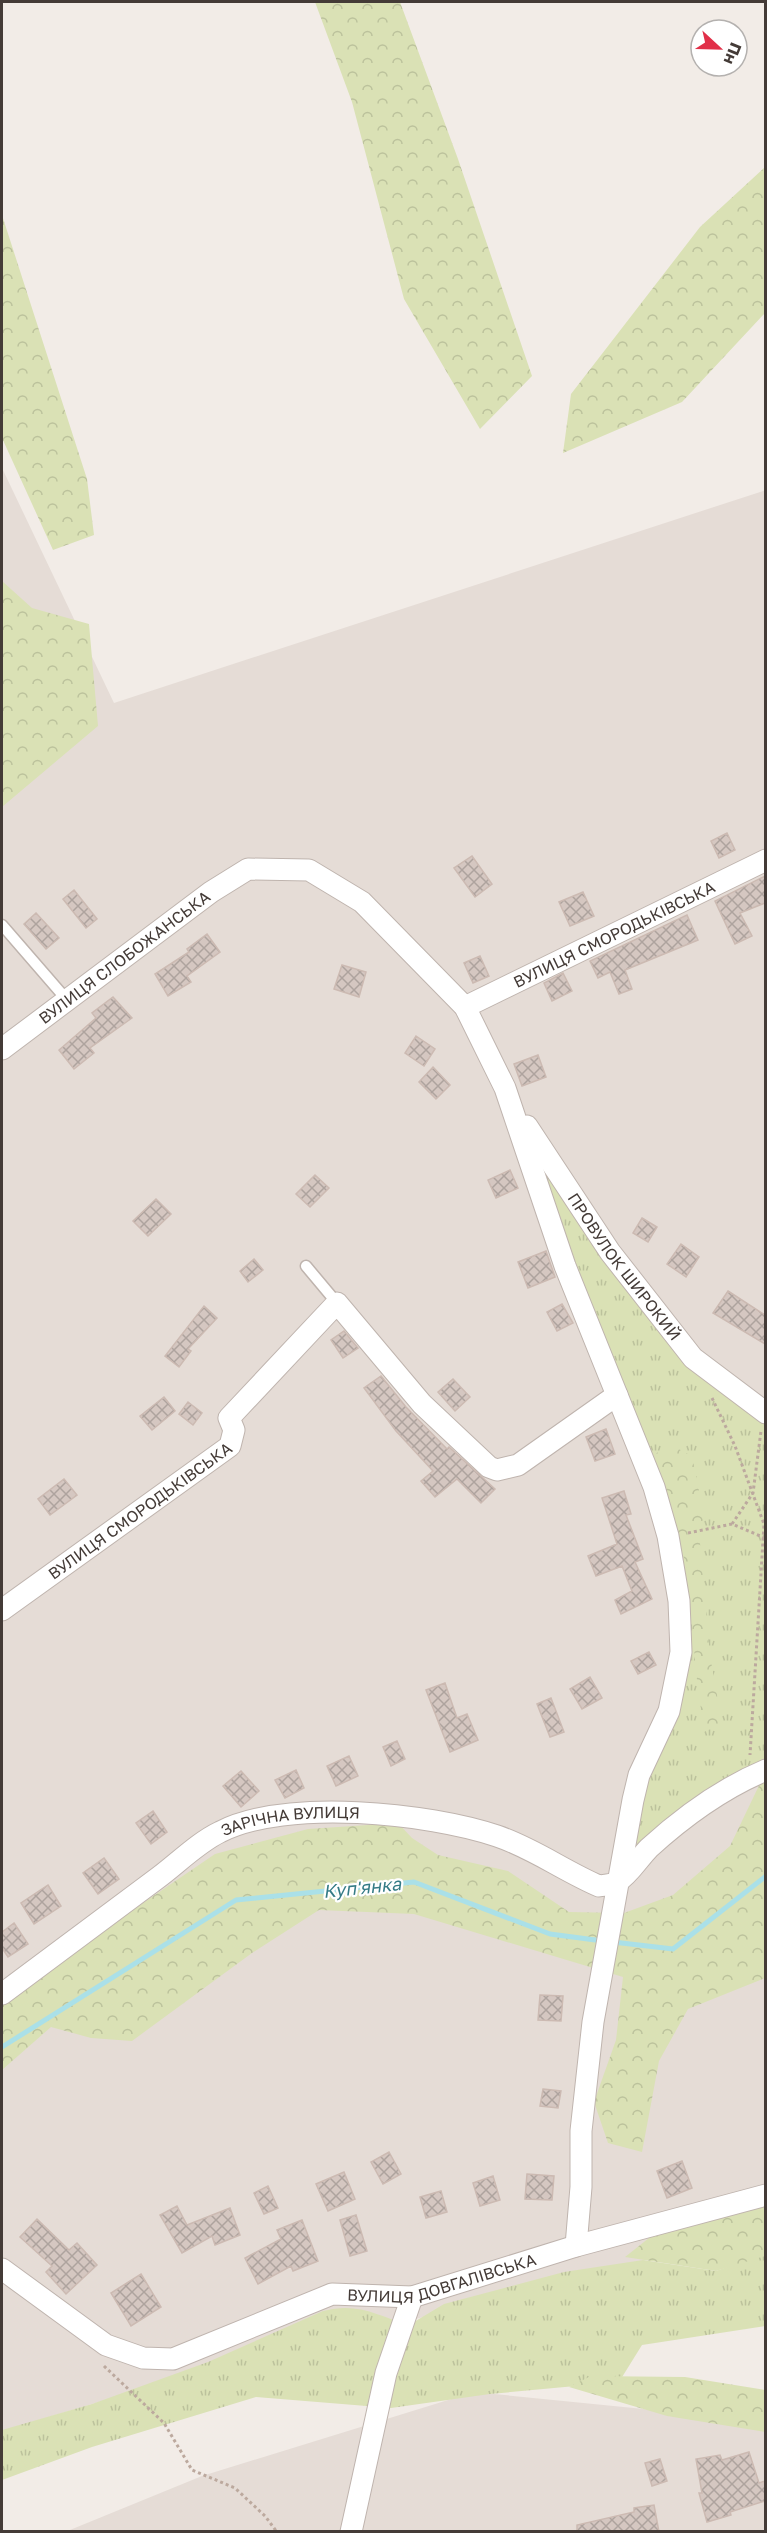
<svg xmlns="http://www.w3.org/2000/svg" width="767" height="2533" viewBox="0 0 767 2533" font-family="'Golos Text',sans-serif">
<defs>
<pattern id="grass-tufts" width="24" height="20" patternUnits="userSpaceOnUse" patternTransform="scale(1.5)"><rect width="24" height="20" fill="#dae1b5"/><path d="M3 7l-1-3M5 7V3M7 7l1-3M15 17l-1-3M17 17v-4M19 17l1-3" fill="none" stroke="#bcc29c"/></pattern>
<pattern id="forest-crowns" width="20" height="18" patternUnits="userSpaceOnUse" patternTransform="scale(1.5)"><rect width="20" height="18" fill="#dae1b5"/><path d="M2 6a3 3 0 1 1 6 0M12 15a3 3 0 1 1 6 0" fill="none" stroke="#bcc29c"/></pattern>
<pattern id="building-cross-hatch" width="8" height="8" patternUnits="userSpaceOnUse" patternTransform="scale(1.5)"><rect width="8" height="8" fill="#d5c7c1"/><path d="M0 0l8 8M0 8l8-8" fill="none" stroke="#aea39e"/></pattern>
</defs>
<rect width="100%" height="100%" fill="#f2ece7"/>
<path fill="#e5dcd6" d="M2 468 114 703 766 490 765 2230 149 2387 2 2431Z
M474 2392 765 2421V2531L65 2532 202 2476Z"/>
<path fill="url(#grass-tufts)" d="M509 1098 687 1351 765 1407V1772L713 1799 618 1882 676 1681 668 1536Z
M765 2253V2326L642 2345 619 2382 490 2394 391 2408 256 2397 92 2447 2 2480V2430L92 2404 208 2362 323 2311C358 2302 376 2315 409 2325L444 2304 564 2272 643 2260 716 2271Z"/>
<path fill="url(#forest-crowns)" d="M315 2H400L458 159 532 376 480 429 404 299 352 102Z
M765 167V313L682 402 563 453 571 394 700 227Z
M2 215 87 479 94 535 53 550 2 438Z
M2 581 32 608 89 624 98 726 2 807Z
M669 1444 692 1456 704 1516 699 1532 710 1656 722 1723 704 1732 696 1672 688 1575 672 1507 654 1455Z
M765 1773V1978L688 2009 659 2061 642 2152 608 2143 594 2102 616 2040 623 1977 414 1914 319 1910 252 1953 132 2041 91 2038 51 2027 2 2070V1999L215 1854 308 1829 398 1823 412 1838 438 1855 508 1871 569 1912 624 1913 673 1895 730 1846Z
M765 2200V2256L716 2271 625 2257 654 2234Z
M591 2376 685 2377 765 2390V2432L667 2416 569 2387Z"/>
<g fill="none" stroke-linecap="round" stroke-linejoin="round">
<path stroke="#aae0e8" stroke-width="5" d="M613 1942 673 1949 766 1876
M2 2047 236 1900 414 1882 550 1934 603 1941"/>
</g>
<path fill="url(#building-cross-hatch)" stroke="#ccbab2" stroke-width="1.5" d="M727 833 735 850 719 858 711 841Z
M472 856 492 884 475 897 454 868Z
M765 876V903L740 913 752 936 735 944 715 901Z
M74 890 97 919 86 928 63 899Z
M583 892 594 916 570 926 559 902Z
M36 913 59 938 46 949 24 924Z
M687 915 698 940 625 970 632 989 619 994 610 972 598 978 590 961Z
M207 934 220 952 187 976 191 982 168 996 155 974 189 952 187 949Z
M480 956 489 976 473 983 464 963Z
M342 965 366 972 359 997 334 989Z
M563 973 572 991 552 1001 544 983Z
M113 997 132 1018 90 1048 94 1053 74 1069 59 1050 96 1018 92 1013Z
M416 1036 435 1049 424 1066 405 1053Z
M538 1055 546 1077 522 1086 514 1064Z
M433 1067 450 1085 436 1099 419 1082Z
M510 1170 518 1188 496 1198 488 1180Z
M315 1175 329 1188 310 1207 296 1194Z
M156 1199 171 1214 148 1236 133 1221Z
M642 1218 657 1227 648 1242 633 1233Z
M681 1244 699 1257 686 1277 667 1264Z
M546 1251 555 1277 528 1288 518 1262Z
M254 1259 263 1270 248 1282 240 1271Z
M728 1291 765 1315V1344L713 1313Z
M562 1304 573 1323 557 1331 547 1312Z
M204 1306 217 1318 188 1349 191 1351 179 1367 165 1356Z
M344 1331 358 1348 343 1358 331 1340Z
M381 1376 406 1407 447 1449 449 1447 495 1489 481 1503 457 1479 435 1497 421 1481 433 1471 396 1431 364 1388Z
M453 1379 470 1397 455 1411 438 1392Z
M164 1397 175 1411 152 1430 140 1416Z
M188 1402 202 1413 193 1425 179 1414Z
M606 1429 615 1454 595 1461 586 1437Z
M64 1479 77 1495 50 1515 38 1499Z
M624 1491 631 1514 626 1515 643 1559 635 1562 652 1599 621 1614 615 1600 632 1591 622 1566 596 1576 588 1556 617 1544 602 1498Z
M649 1652 656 1665 638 1674 631 1661Z
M590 1677 602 1698 582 1709 570 1689Z
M445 1683 457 1718 467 1714 478 1740 450 1752 426 1690Z
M551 1698 564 1732 550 1737 537 1704Z
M397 1741 405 1759 391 1766 383 1747Z
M349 1756 358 1776 336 1786 327 1766Z
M296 1770 304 1788 285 1798 275 1780Z
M241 1771 259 1791 241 1807 223 1786Z
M153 1811 167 1832 151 1844 136 1823Z
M104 1858 119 1879 98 1894 83 1873Z
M48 1885 61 1906 34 1924 21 1903Z
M14 1923 28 1944 8 1957 2 1948V1932Z
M540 1995 563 1996 561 2021 538 2020Z
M543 2089 561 2091 558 2108 540 2106Z
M389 2152 401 2174 383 2184 371 2162Z
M682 2161 692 2188 667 2198 657 2171Z
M344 2172 355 2199 328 2211 316 2184Z
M527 2174 554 2176 552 2200 525 2199Z
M493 2176 500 2200 480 2206 473 2183Z
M268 2186 278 2208 264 2214 254 2193Z
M441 2191 447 2212 426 2218 420 2197Z
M177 2206 187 2225 230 2208 240 2235 215 2245 212 2236 182 2253 160 2215Z
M356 2215 367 2251 350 2256 340 2220Z
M37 2219 69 2250 77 2243 97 2265 66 2294 46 2272 52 2266 20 2237Z
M302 2220 318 2261 293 2271 291 2266 258 2284 245 2258 281 2239 277 2230Z
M141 2274 161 2307 131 2326 111 2293Z
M749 2452 759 2483 765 2481V2501L730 2512 731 2515 707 2522 699 2493H702L696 2459 720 2455 722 2460Z
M660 2459 667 2481 652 2486 645 2463Z
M654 2505 659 2532H577V2525L634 2512V2508Z"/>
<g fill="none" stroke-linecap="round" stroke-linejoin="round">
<defs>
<path id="service" d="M2 925 67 1000
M306 1266 337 1303"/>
<g id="minor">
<path id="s1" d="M465 1007 766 860"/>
<path id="s2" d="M2 1049 211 892 248 869 309 870 362 902 465 1007 505 1088 565 1266 654 1487 668 1536 679 1601 681 1652 669 1711 639 1775 633 1800 593 2022 581 2131V2187L576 2246"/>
<path id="s3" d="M527 1126 610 1252 693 1358 766 1413"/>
<path id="s4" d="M2 1610 230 1446 234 1430 229 1418 337 1303 422 1404 489 1467 497 1470 518 1465 617 1395"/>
<path id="s5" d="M2 1994C53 1956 104 1918 155 1880 176 1865 197 1843 220 1832 287 1798 428 1813 497 1836 533 1848 564 1871 599 1886 605 1885 612 1885 617 1882 629 1875 639 1858 649 1848 683 1817 723 1788 766 1770"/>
<path id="s6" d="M2 2269 106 2345 143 2358 173 2359 332 2294 412 2297 576 2246 766 2195"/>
<path d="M351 2532 386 2373 412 2297"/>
</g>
</defs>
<use href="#service" stroke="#bfb4ae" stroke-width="13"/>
<use href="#minor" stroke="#bfb4ae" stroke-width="23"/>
<path stroke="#bca99e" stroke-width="3" stroke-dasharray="3 3" stroke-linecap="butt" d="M712 1398 735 1446 764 1524 750 1755
M732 1524 753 1493 761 1431
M688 1533 732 1524 765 1538
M104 2366 164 2423 192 2470 235 2488 265 2516 277 2532"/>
<use href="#service" stroke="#fff" stroke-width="10"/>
<use href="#minor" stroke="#fff" stroke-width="21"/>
</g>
<g text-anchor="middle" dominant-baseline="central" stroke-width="4.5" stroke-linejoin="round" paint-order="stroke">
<g font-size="16" fill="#443b37" stroke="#fff">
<text stroke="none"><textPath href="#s1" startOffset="166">ВУЛИЦЯ СМОРОДЬКІВСЬКА</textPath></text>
<text stroke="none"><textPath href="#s2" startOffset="153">ВУЛИЦЯ СЛОБОЖАНСЬКА</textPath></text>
<text stroke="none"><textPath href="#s3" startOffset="171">ПРОВУЛОК ШИРОКИЙ</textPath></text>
<text stroke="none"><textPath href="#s4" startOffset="170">ВУЛИЦЯ СМОРОДЬКІВСЬКА</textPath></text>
<text stroke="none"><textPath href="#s5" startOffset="344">ЗАРІЧНА ВУЛИЦЯ</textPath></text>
<text stroke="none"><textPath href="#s6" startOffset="482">ВУЛИЦЯ ДОВГАЛІВСЬКА</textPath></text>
</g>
<g font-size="18" font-style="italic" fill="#347b86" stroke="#fff">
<text transform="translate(362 1887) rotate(-6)">Куп'янка</text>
</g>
</g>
<rect width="767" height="2533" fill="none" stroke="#443b37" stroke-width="6"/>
<g transform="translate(719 48) rotate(112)"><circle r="28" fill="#ffffff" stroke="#b4b1af" stroke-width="1.5"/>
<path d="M0-4.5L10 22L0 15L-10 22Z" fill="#e12f48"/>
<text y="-9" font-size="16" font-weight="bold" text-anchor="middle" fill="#443b37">Пн</text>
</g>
</svg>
